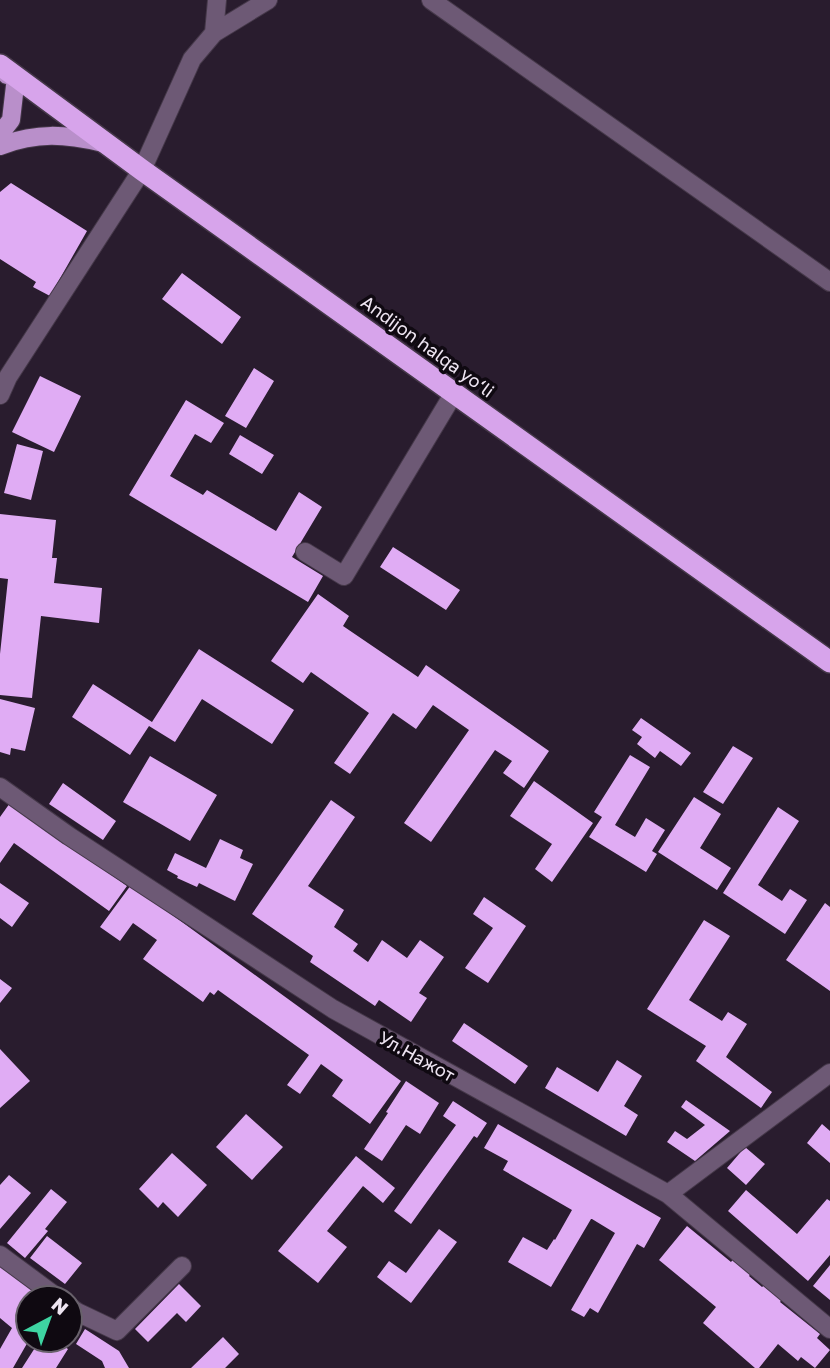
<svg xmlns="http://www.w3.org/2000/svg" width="830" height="1368" viewBox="0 0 830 1368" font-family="'Golos Text',sans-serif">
<rect width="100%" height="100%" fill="#291c2e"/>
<path fill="#e0acf4" d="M11 183 87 231 50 296 33 287 36 282 0 259V192Z
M182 273 241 317 222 344 162 299Z
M254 368 274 381 246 428 225 416Z
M40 376 81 396 54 452 12 432Z
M186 400 224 423 211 443 195 434 170 476 203 495 207 490 276 531 299 492 322 507 292 557 323 576 308 602 129 495Z
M240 435 274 455 262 474 229 454Z
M17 444 43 451 31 500 4 493Z
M0 514 56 520 52 558H57L54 583 102 588 99 623 41 616 32 698 0 695V654L8 579 0 578Z
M393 547 460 590 446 610 380 567Z
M318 594 349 616 343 626 418 677 426 665 549 751 524 788 503 773 512 761 495 750 431 842 404 823 469 730 433 705 416 729 393 713 350 774 334 763 369 713 311 672 303 683 271 661Z
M199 649 294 710 272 744 202 699 175 742 149 726 130 755 72 717 93 684 152 722Z
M0 699 35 708 25 751 11 748 10 755 0 752Z
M641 718 691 753 681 766 660 751 655 758 637 744 642 737 632 730Z
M733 746 753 758 723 804 703 792Z
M630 755 650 767 615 825 635 837 646 818 665 830 652 851 657 854 646 872 589 837 602 817 594 812Z
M150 756 217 795 190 841 123 802Z
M534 781 593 823 552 882 535 869 552 844 510 816Z
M63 783 116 821 103 840 49 804Z
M694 797 721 814 700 848 731 868 717 890 658 852Z
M331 800 355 817 308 886 344 910 334 927 358 944 353 951 368 962 382 940 407 958 420 940 444 957 419 993 427 998 411 1022 379 1000 375 1006 310 962 313 956 252 914Z
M10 803 127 886 109 911 14 843 0 863V817Z
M778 807 799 821 758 885 782 901 790 889 807 900 785 934 723 893Z
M220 839 243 850 240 858 253 864 235 901 199 883 197 887 177 878 178 876 167 870 175 853 206 868Z
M0 883 29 903 12 927 0 918Z
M131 885 401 1081 370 1124 332 1096 343 1080 321 1064 300 1094 287 1085 309 1055 218 990 214 995 210 992 203 1002 143 959 157 940 133 923 120 941 100 927Z
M484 897 526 926 488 983 465 968 493 928 473 914Z
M825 903 830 907V991L786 960Z
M704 920 730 936 689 1000 722 1021 728 1012 747 1024 726 1057 772 1092 761 1108 696 1061 706 1046 647 1009Z
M0 979 12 988 0 1003Z
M464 1023 528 1066 515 1084 452 1041Z
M0 1049 30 1081 0 1108Z
M617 1060 642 1076 624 1106 638 1115 626 1136 545 1088 557 1067 598 1092Z
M406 1081 439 1103 420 1134 406 1125 382 1161 364 1149 388 1113 386 1112Z
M686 1100 730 1131 695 1161 667 1142 675 1131 687 1139 705 1125 681 1107Z
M453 1101 487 1123 477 1138 474 1136 411 1224 394 1211 456 1125 443 1116Z
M246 1114 283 1147 252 1180 216 1147Z
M498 1124 661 1218 644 1248 637 1244 598 1313 590 1308 584 1317 571 1310 615 1233 592 1219H591L551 1287 508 1262 523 1237 547 1250 554 1239 555 1240 572 1210 503 1170 508 1161 484 1148Z
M822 1124 830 1131V1163L807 1143Z
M745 1147 765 1164 746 1185 727 1168Z
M172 1153 207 1185 178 1217 163 1202 158 1208 139 1189Z
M356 1156 395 1188 383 1203 363 1186 327 1231 347 1247 318 1283 278 1251Z
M9 1175 31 1193 0 1229V1185Z
M51 1189 67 1202 45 1229 48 1231 25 1258 7 1243Z
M746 1190 797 1234 827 1199 830 1201V1255L808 1281 728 1211Z
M687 1226 731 1262 735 1257 753 1271 749 1276 762 1287 766 1284 783 1298 780 1302 820 1334 817 1338 830 1350 815 1368 801 1357 798 1361 778 1344 759 1368H755L703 1323 716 1307 659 1260Z
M439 1229 457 1242 411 1303 377 1277 389 1261 406 1273Z
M47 1236 82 1263 65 1284 30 1258Z
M0 1263 43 1298H28V1340H29L13 1368H0V1349L12 1328 0 1318Z
M830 1265V1300L813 1286Z
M179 1284 201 1306 186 1322 177 1313 148 1342 135 1329Z
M85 1329 119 1351 129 1368H105L102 1361 76 1344Z
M223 1337 239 1354 225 1368H191Z
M40 1340H54L68 1349 56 1368H22Z"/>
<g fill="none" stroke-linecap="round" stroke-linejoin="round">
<defs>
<path id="minor" d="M431 0 830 282
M214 33 217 0
M0 395 8 377 142 170 192 59 214 33 268 0
M305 552 344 576 454 393
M0 787 69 836 333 1009 668 1194 830 1329
M668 1194 830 1073
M0 1255 58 1298
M70 1307 77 1312 117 1331 182 1266"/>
<path id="major" d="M0 134 11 120 16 77 7 75
M0 146C37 132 65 134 103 143"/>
<path id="highway" d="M0 65 142 170 830 662"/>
</defs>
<use href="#minor" stroke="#453849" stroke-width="20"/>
<use href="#major" stroke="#453849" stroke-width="20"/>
<use href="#highway" stroke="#453849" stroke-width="24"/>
<use href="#minor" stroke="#6d5975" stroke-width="18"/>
<use href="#major" stroke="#b98fca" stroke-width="18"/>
<use href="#highway" stroke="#d7a4eb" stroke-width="21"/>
</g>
<g text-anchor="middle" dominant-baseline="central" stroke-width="7" stroke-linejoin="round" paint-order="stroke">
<g font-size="18" fill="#eee5f2" stroke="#0f0911">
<text transform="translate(428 346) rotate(36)">Andijon halqa yo‘li</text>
<text transform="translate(417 1056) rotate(29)">Ул.Нажот</text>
</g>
</g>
<g transform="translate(49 1319) rotate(41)"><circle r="33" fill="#0f0911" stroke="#68616b" stroke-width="2"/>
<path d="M0-5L12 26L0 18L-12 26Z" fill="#3ed4a2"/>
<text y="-10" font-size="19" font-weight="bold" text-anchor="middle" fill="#eee5f2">N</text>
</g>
</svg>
